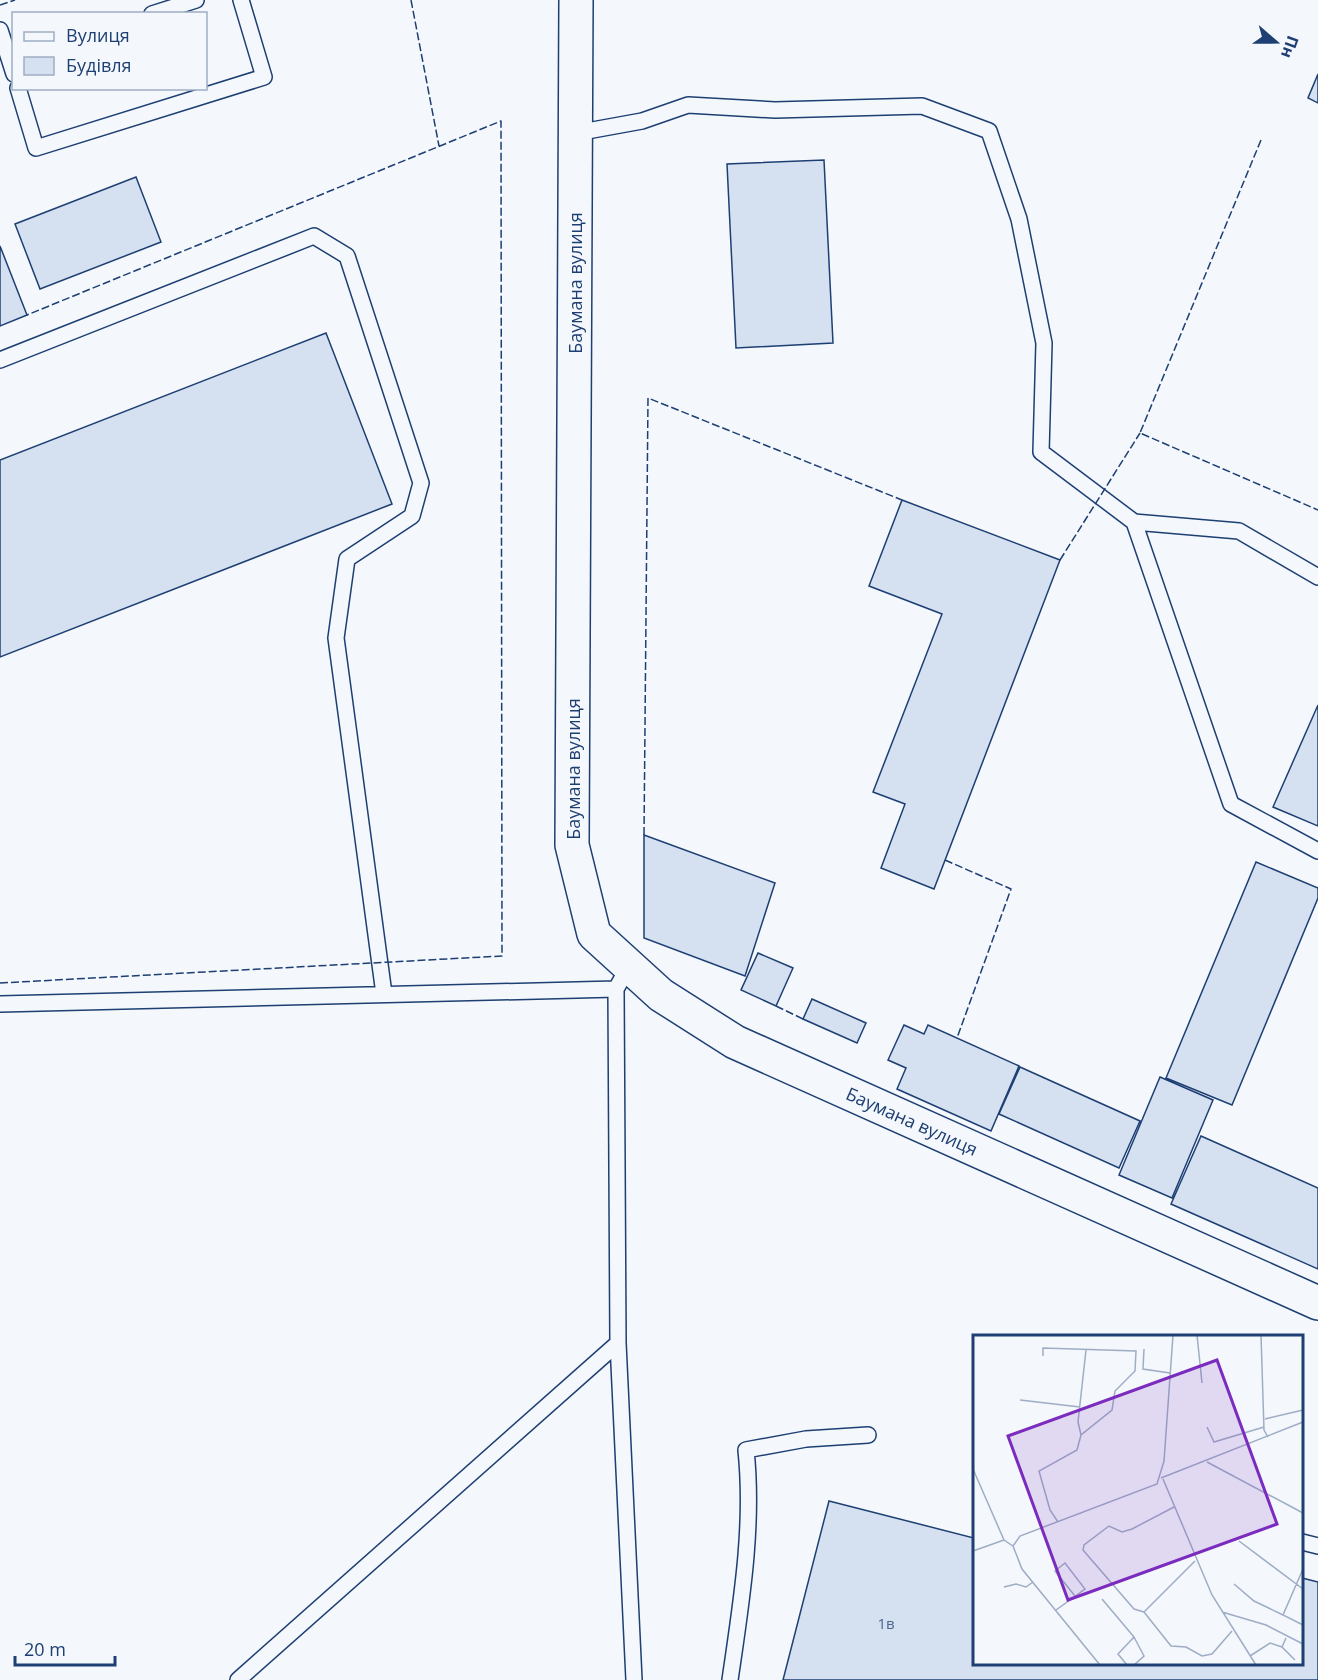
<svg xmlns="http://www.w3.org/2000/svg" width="1318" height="1680" viewBox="0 0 1318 1680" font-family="'Open Sans',sans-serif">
<rect width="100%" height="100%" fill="#f4f7fb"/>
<path fill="#d5e0f0" stroke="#1d3f73" stroke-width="1.5" d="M1318 74V103L1308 98Z
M824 160 833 343 736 348 727 164Z
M136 177 161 242 40 289 15 224Z
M0 246 27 315 0 326Z
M326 333 392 504 0 657V460Z
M902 500 1060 560 934 889 881 868 905 804 873 792 942 614 869 586Z
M1318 705V826L1273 807Z
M644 835 775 883 745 976 644 938Z
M1256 862 1318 888V898L1232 1105 1166 1078Z
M758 953 793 968 776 1006 741 990Z
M812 999 866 1023 857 1043 803 1019Z
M904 1025 924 1034 928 1025 1019 1066 991 1131 897 1089 906 1068 888 1060Z
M1020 1067 1140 1121 1119 1168 999 1114Z
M1160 1077 1213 1100 1172 1198 1119 1175Z
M1201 1136 1318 1188V1269L1171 1204Z
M829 1501 974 1538V1664H1302V1578L1318 1582V1680H783Z"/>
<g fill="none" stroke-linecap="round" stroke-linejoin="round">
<defs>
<path id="service" d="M152 14 196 0
M0 30 14 74
M18 88 36 148 264 77 241 0
M576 133 642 121 688 105 775 110 922 106 989 131 1019 219 1044 343 1041 452 1134 522 1231 804 1318 851
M0 360 314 236 347 256 421 483 412 516 347 559 336 638 384 994
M1134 522 1239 531 1318 577
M629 966 616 989 618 1343 634 1680
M0 1004 616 989
M1302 1542 1318 1546
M238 1680 618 1343
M730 1680C741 1604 754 1527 746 1450L806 1439 868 1435"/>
<path id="secondary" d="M576 0 572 845 594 934 661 995 735 1042 1318 1303"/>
</defs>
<use href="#service" stroke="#1d3f73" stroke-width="18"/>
<use href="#secondary" stroke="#1d3f73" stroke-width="36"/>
<use href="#service" stroke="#f4f7fb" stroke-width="15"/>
<use href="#secondary" stroke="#f4f7fb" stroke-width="33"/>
<path stroke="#1d3f73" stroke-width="1.5" stroke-dasharray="8 3" stroke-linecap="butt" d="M411 0 439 146
M0 5 15 0
M1261 140 1140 433 1318 510
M1060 560 1140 433
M644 835 648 398 902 500
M945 860 1011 889 957 1038
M0 983 502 956 501 121 27 315
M776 1006 803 1019"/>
</g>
<g text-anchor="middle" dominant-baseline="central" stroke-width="4.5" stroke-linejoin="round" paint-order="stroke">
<g font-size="15" fill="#4b6792">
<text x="886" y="1623">1в</text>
</g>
<g font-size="18" fill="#1d3f73" stroke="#f4f7fb">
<text transform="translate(575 283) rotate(-90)">Баумана вулиця</text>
<text transform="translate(573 769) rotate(-90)">Баумана вулиця</text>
<text transform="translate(912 1121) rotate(24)">Баумана вулиця</text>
</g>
</g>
<g transform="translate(973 1335)">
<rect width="330" height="330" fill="#f4f7fb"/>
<path fill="none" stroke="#9eadc5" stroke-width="1.5" d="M224 0 229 48M288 0 291 95 295 102M171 14 170 34 197 38M70 21V13L163 16 162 36 142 56 139 75 108 100 104 115 66 136 77 175 85 187M47 65 107 72M292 84 330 75M234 92 241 107 291 92M108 100 105 87 113 15M234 127 330 178M0 134 31 205 40 211M188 143 330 87M190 144 239 260 283 330M266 206 330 254M0 216 31 205M222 226 171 277 198 311 213 312 229 321 239 319 259 296M330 234 310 280 330 290M261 249 281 266 310 280M31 252 43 249 53 252 60 247M129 264 161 302 145 319 154 330M83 275 112 254 92 228 82 236 102 261M171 277 161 274 110 215 111 210 136 191 149 197 159 194 201 172M249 277 293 290 330 309M161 302 171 321 161 330M313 303 309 312 322 325M277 321 297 308 309 312M127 330 49 234 40 211 47 201 184 149 191 126 200 0"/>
<path fill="#7b2cbf" fill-opacity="0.15" stroke="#7b2cbf" stroke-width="3" d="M244 25 304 189 95 265 35 101Z"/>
<rect width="330" height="330" fill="none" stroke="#1d3f73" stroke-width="3"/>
</g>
<rect x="12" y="12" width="195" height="78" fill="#f4f7fb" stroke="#9eadc5" stroke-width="1.5"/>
<rect x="24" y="32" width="30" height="9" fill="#f4f7fb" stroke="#9eadc5" stroke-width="1.5"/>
<text x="66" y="42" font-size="18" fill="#1d3f73">Вулиця</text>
<rect x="24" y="57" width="30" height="18" fill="#d5e0f0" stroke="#9eadc5" stroke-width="1.5"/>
<text x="66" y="72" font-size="18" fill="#1d3f73">Будівля</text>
<g transform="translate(1276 42) rotate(110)" stroke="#f4f7fb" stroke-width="4.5" paint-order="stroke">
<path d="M0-4.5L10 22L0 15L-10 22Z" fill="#1d3f73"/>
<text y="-9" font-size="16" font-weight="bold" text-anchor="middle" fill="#1d3f73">Пн</text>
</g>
<path d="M15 1656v9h100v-9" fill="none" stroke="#1d3f73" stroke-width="3"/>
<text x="24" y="1656" font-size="18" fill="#1d3f73" stroke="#f4f7fb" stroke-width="4.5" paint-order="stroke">20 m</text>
</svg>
